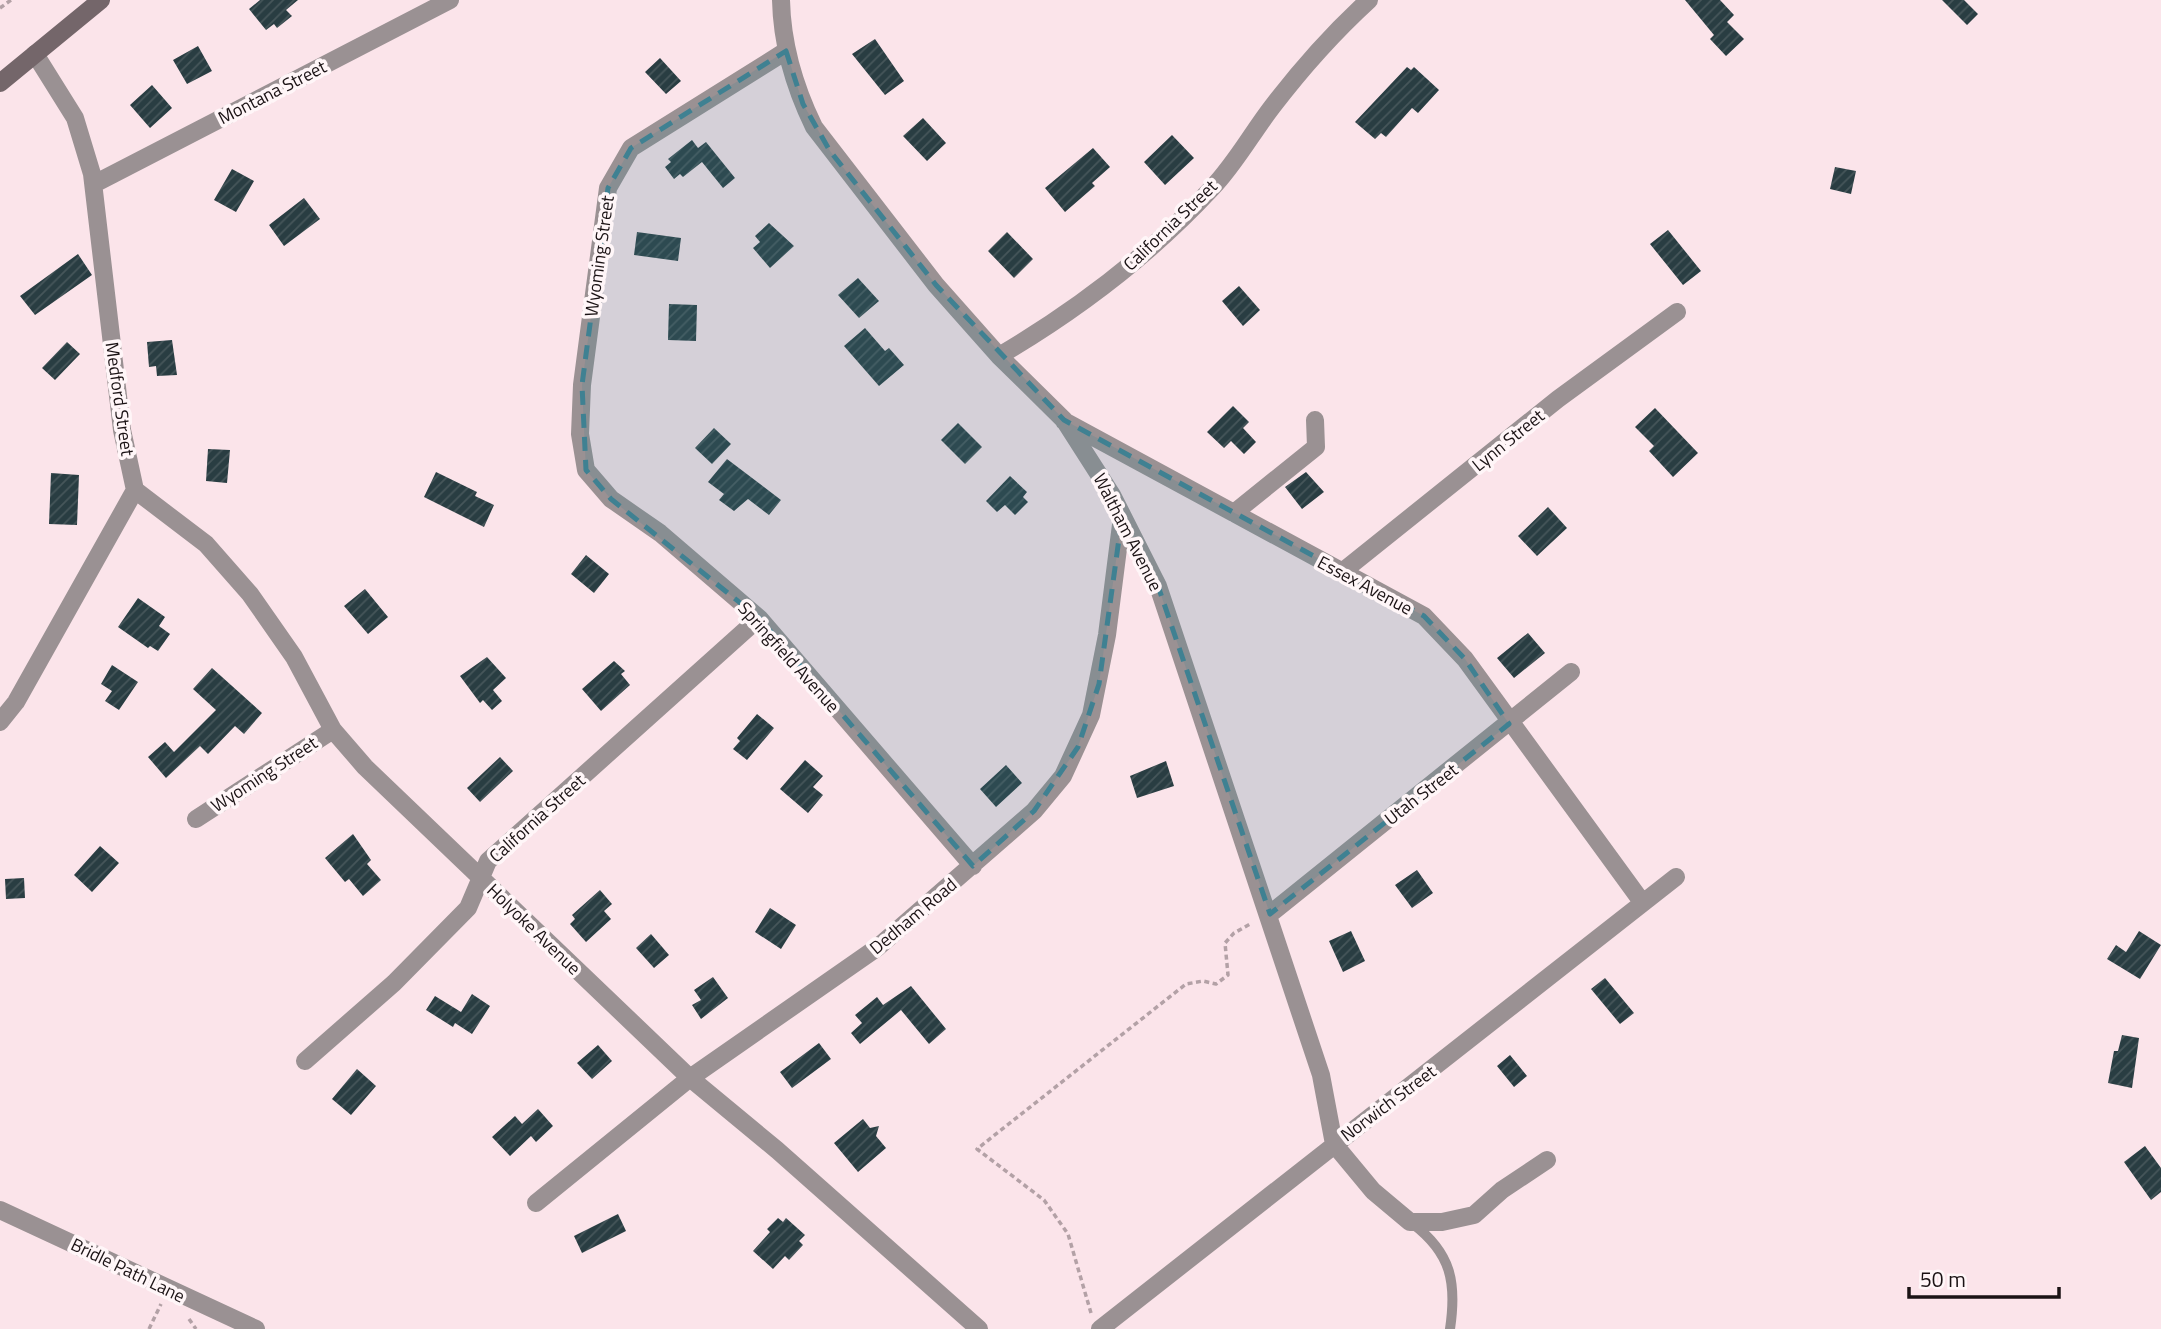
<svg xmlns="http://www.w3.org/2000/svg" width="2161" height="1329" viewBox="0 0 2161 1329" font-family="'Titillium Web',sans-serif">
<defs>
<pattern id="building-hatch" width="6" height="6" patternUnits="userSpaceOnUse" patternTransform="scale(1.75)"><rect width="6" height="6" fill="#293d42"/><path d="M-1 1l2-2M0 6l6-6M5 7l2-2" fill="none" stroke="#46565a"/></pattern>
</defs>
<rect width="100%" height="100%" fill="#fbe4ea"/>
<path fill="url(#building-hatch)" d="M260 0H298L286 10 292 16 277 28 274 24 266 30 249 9Z
M1685 0H1720L1734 15 1727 22 1744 39 1726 56 1710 39 1714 35Z
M1942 0H1964L1978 14 1967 25Z
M875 39 904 81 885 95 852 54Z
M198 46 212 71 187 84 173 60Z
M660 58 681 81 666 94 645 72Z
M1407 67 1411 70 1414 67 1439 90 1418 113 1412 108 1386 137 1381 133 1375 139 1355 122Z
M152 85 172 108 150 128 130 105Z
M923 118 946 143 927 161 903 136Z
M1172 135 1194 158 1165 185 1144 162Z
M692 140 698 148 706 142 735 178 723 188 702 162 683 177 680 174 674 179 665 167 671 162 668 159Z
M1093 148 1110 167 1092 183 1095 186 1065 212 1045 188Z
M1835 167 1856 171 1851 194 1830 189Z
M232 169 254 181 236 212 214 200Z
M304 198 320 219 284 246 269 225Z
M769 223 794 246 770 268 753 248 760 242 755 236Z
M1668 230 1701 271 1683 285 1650 244Z
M637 232 681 238 678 261 634 255Z
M1007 232 1033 259 1014 278 988 251Z
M78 254 92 275 35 315 20 296Z
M858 278 879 301 859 318 838 295Z
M1239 286 1260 310 1243 326 1222 301Z
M669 304 697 305 696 341 668 340Z
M865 328 885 351 889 348 904 365 879 386 844 346Z
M172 340 177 375 157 376 156 366 149 367 147 342Z
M67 342 80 354 55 380 42 368Z
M1233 406 1249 422 1243 428 1256 442 1244 454 1231 441 1224 448 1207 432Z
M1655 408 1698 453 1673 477 1649 451 1654 446 1635 427Z
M958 423 982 447 965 464 941 440Z
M714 428 731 444 712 464 695 448Z
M208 449 230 450 227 483 206 481Z
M727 459 781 500 769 515 748 499 734 511 719 500 724 494 708 482Z
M436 472 477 492 475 496 494 505 484 527 424 497Z
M1306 472 1324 492 1302 509 1285 487Z
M51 473 79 475 77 525 49 524Z
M1010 476 1027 492 1023 497 1028 502 1015 515 1005 505 997 512 986 501Z
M1548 507 1567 528 1537 556 1518 536Z
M586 555 609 574 594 593 571 574Z
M365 589 388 617 368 634 344 606Z
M138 598 165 617 159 626 170 634 158 651 150 646 148 648 118 627Z
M1528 633 1545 653 1514 678 1497 658Z
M487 657 506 678 493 690 502 701 492 710 483 700 480 703 460 676Z
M614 661 625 671 621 674 630 685 601 711 582 689Z
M112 665 138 682 119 710 105 701 112 691 101 684Z
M212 668 262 713 244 734 235 726 208 754 200 746 166 778 148 757 165 742 174 752 216 710 193 689Z
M757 714 774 728 747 760 733 749 740 741 737 738Z
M500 757 513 771 480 802 467 788Z
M805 760 823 776 813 787 823 795 808 813 780 789Z
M1166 761 1174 786 1137 798 1130 776Z
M1006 765 1022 783 996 807 980 789Z
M353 834 371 860 367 864 381 880 363 896 349 879 345 882 325 858Z
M100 846 119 863 92 892 74 875Z
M1417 870 1433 893 1412 908 1395 885Z
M24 878 25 898 6 899 5 879Z
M600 890 612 904 604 911 611 919 586 942 570 924 575 919 572 915Z
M770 908 796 925 781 949 755 932Z
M1351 931 1365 961 1343 972 1329 941Z
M2139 931 2161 945 2140 979 2107 959 2116 945 2126 952Z
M651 934 669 955 654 968 636 948Z
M713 977 728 998 701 1019 692 1005 701 1000 694 990Z
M1605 978 1634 1013 1620 1024 1591 989Z
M911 986 946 1029 929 1044 901 1010 860 1044 851 1033 862 1023 855 1015 877 997 883 1005Z
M472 994 490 1006 472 1034 455 1023 453 1027 426 1010 435 996 461 1012Z
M2122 1035 2139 1038 2132 1088 2108 1083 2114 1051H2118Z
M819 1043 831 1059 792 1088 780 1072Z
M598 1045 612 1061 592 1079 577 1063Z
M1510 1055 1527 1076 1514 1087 1497 1066Z
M357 1069 376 1086 351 1115 332 1099Z
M538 1109 553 1126 536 1142 531 1136 510 1156 492 1137 515 1116 522 1124Z
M863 1119 870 1128 879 1126 876 1136 886 1148 858 1172 834 1143Z
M2145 1146 2161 1168V1192L2151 1200 2124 1162Z
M618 1214 626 1231 582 1253 574 1236Z
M778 1218 783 1222 786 1218 805 1235 799 1241 803 1245 789 1260 785 1256 773 1269 753 1251 770 1232 767 1229Z"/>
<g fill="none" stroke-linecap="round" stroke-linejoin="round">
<path stroke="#b3a1a6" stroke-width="3.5" stroke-dasharray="5 3.5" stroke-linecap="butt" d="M0 8 11 0
M1091 1313 1068 1234 1044 1200 977 1149 1186 984 1203 981 1216 984 1228 975 1225 943 1234 933 1252 923
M189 1319 196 1329
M149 1329 161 1304"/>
<path stroke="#9a9193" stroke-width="10" d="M1413 1224C1451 1253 1457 1282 1450 1329"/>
<path stroke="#9a9193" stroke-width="18" d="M781 0C782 45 794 86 814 127L936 285 999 356 1064 420 1112 495 1158 586 1321 1075 1334 1144 1373 1191 1410 1222H1442L1474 1215 1502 1190 1547 1160
M786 51 631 148 608 188 582 385 580 434 586 470 611 499 660 533 759 618 973 866
M94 184 450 0
M999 356C1077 310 1150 255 1212 188 1235 164 1252 133 1272 107 1301 69 1334 32 1369 0
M1064 421 1424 616 1465 659 1642 902
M135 490 206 544 250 594 294 657 333 730 365 767 690 1078 777 1150 979 1329
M1234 513 1316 447 1315 420
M1342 572 1558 399 1677 312
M0 722 16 702 135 490 122 430 92 174 75 118 35 54
M196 819 333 730
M1270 914 1571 672
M305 1061 394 983 468 908 488 861 759 618
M536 1203 690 1078 878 947 1034 811 1063 776 1091 715 1107 635 1122 517
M0 1210 256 1329
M1100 1329 1676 877"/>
<path stroke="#74666a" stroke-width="18" d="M0 83 101 0"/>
</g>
<path fill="#3f8192" fill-opacity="0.2" stroke="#3f8192" stroke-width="5" stroke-dasharray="14 9" stroke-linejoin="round" d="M786 51 803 104 830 151 936 285 1064 420 1424 616 1465 659 1509 724 1270 914 1158 586 1122 517 1099 684 1078 747 1034 811 973 866 759 618 611 499 586 470 582 385 608 188 631 148Z"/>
<g text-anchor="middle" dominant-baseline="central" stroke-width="7" stroke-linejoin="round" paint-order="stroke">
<g font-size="18" fill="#1a1214" stroke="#fff6f8">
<text transform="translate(272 92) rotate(-27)">Montana Street</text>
<text transform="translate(1170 225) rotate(-44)">California Street</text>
<text transform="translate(599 256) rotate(-82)">Wyoming Street</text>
<text transform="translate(120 399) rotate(82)">Medford Street</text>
<text transform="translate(1508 440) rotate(-39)">Lynn Street</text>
<text transform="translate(1128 532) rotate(63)">Waltham Avenue</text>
<text transform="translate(1365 585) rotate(28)">Essex Avenue</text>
<text transform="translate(789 657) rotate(48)">Springfield Avenue</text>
<text transform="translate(264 774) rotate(-33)">Wyoming Street</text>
<text transform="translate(1421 794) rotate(-38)">Utah Street</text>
<text transform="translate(537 818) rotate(-42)">California Street</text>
<text transform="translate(913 916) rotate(-40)">Dedham Road</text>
<text transform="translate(534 929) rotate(44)">Holyoke Avenue</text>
<text transform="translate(1388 1103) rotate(-37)">Norwich Street</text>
<text transform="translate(128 1270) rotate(26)">Bridle Path Lane</text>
</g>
</g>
<path d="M1909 1287v10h150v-10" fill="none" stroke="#1a1214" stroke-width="3.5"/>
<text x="1920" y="1287" font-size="21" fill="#1a1214" stroke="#fff6f8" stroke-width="5" paint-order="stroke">50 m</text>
</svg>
